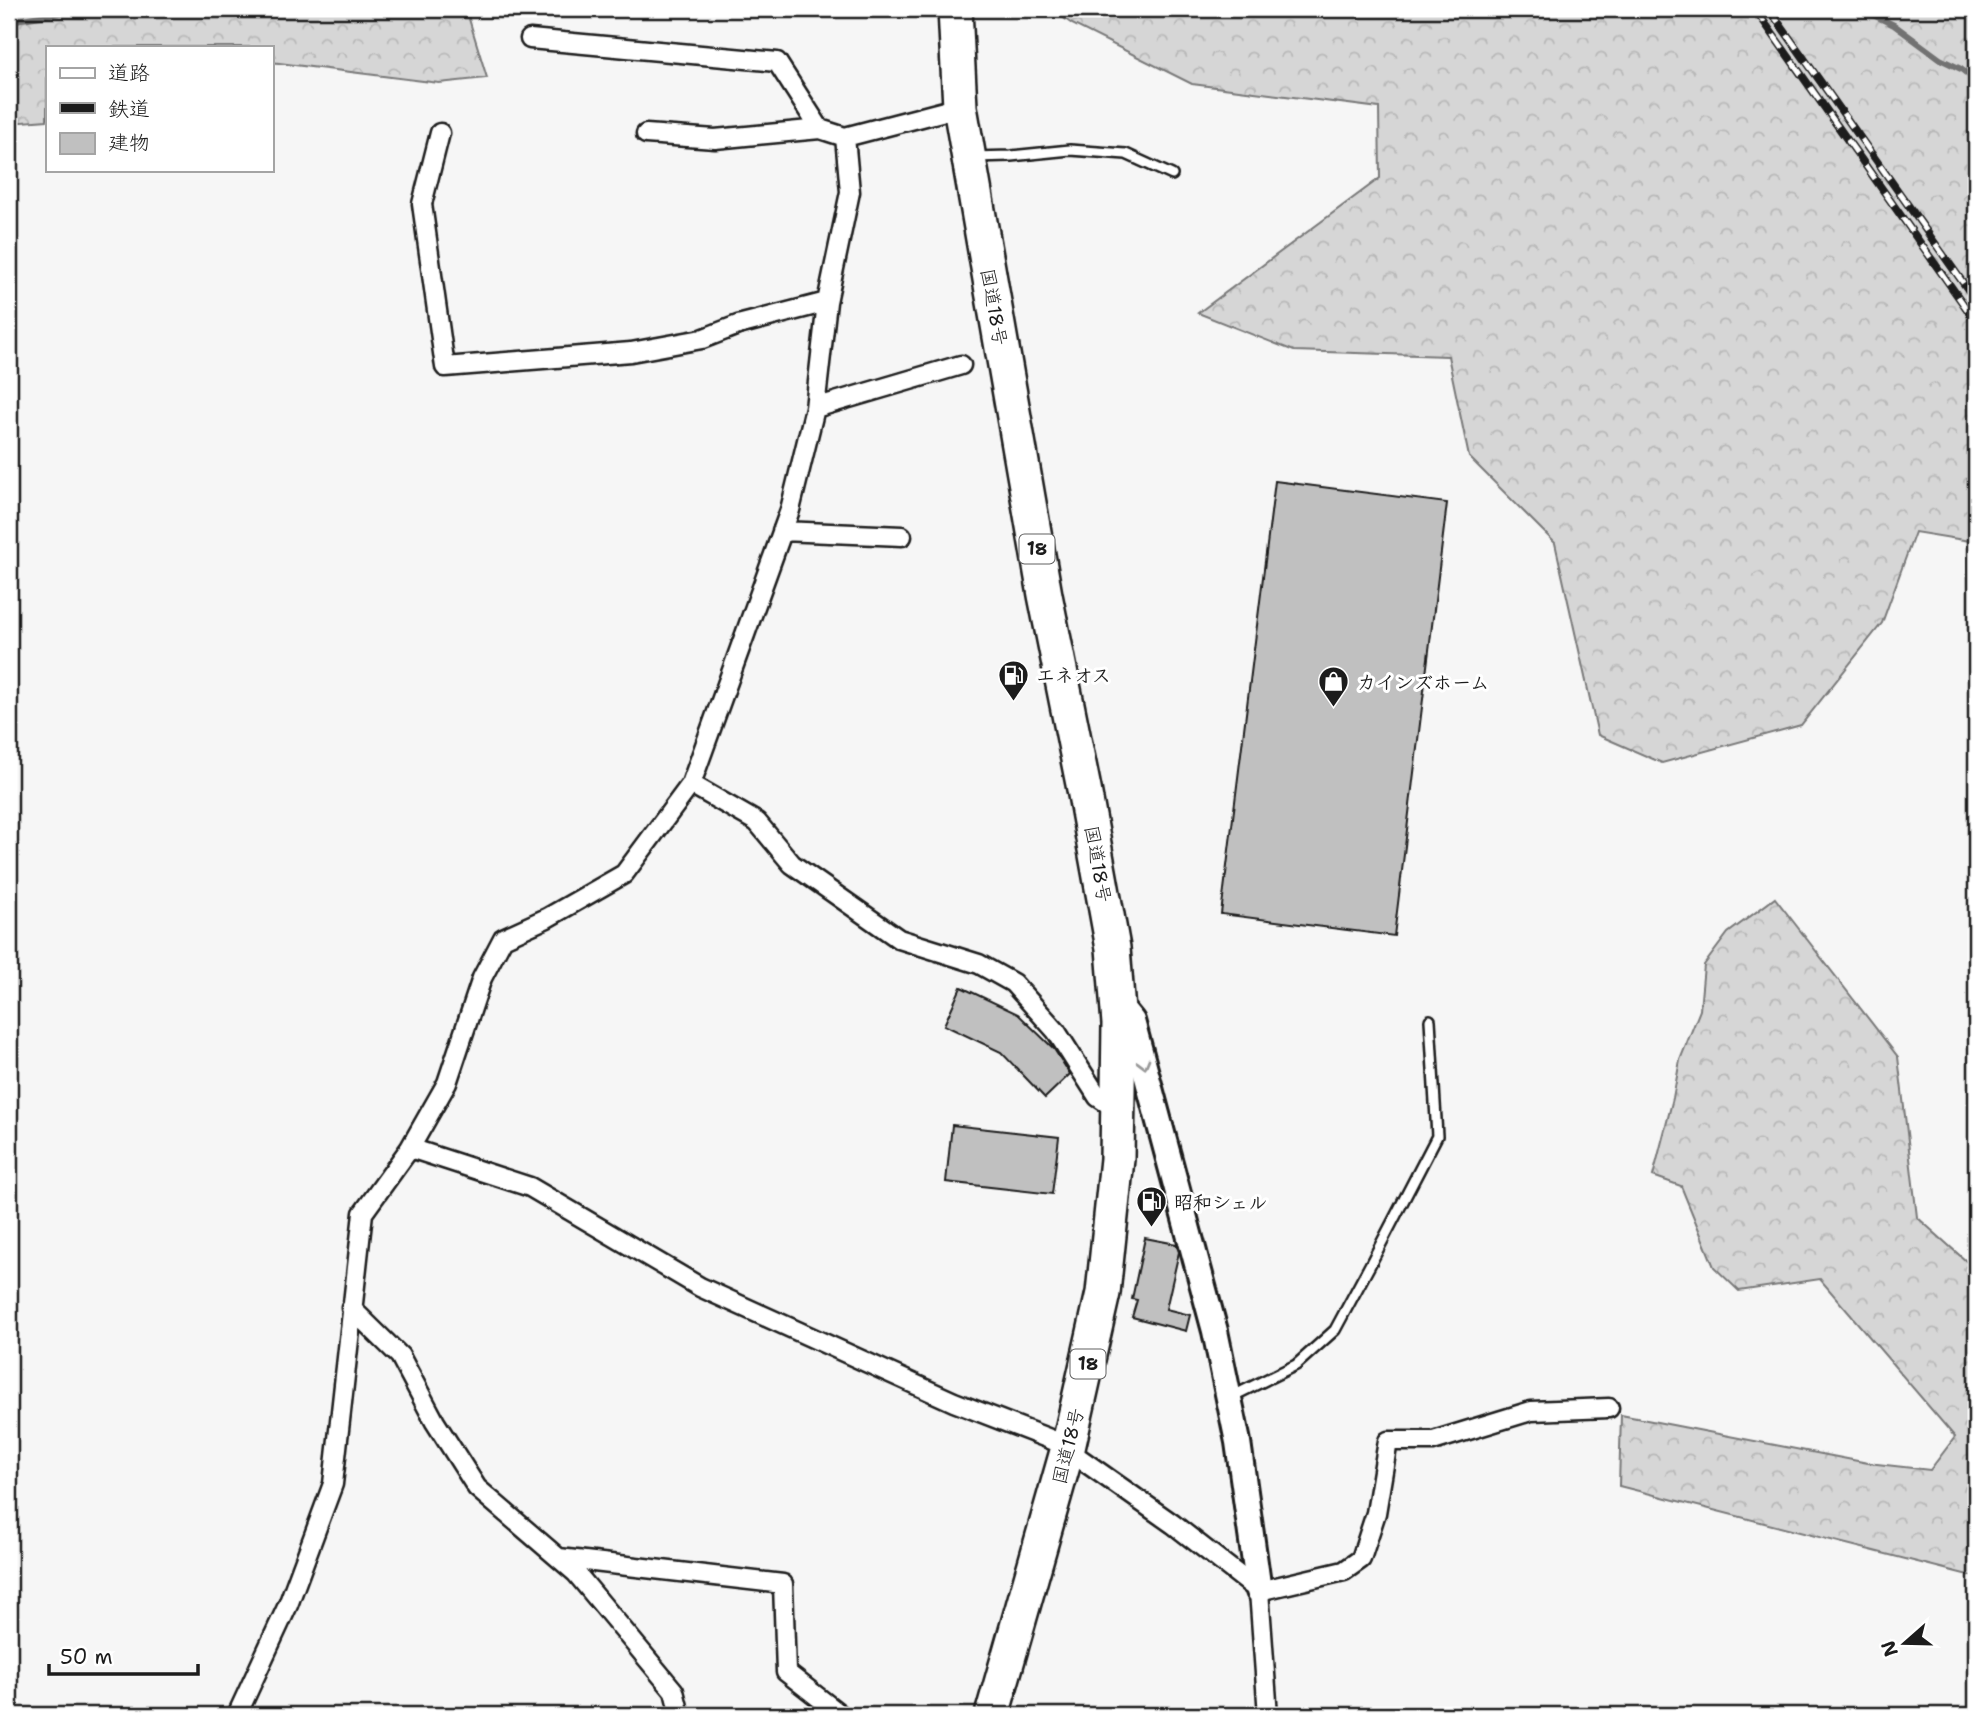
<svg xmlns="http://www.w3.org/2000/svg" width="1985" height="1724" viewBox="0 0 1985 1724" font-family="'Shantell Sans','Klee One',sans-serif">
<defs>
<pattern id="forest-crowns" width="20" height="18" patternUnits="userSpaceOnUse" patternTransform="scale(1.75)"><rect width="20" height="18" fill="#d6d6d6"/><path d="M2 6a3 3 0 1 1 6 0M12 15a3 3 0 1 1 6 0" fill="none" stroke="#b7b7b7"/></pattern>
</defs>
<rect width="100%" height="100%" fill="#f6f6f6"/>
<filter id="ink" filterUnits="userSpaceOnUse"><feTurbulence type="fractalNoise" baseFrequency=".0143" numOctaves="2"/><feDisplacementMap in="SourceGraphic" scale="14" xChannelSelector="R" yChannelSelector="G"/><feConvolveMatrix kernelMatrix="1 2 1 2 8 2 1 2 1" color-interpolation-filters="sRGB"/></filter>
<g filter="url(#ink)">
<path fill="url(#forest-crowns)" stroke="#797979" stroke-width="2" d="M9 9H466L487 78 439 83 271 62V47H47V120L9 123Z
M1051 9H1976V542L1915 532 1882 623 1801 725 1662 763 1598 735 1555 543 1469 457 1448 356 1294 351 1198 313 1380 178 1379 108 1192 84 1072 24Z
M1775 898 1898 1057 1917 1217 1976 1270V1577L1619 1486 1621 1415 1868 1463 1930 1470 1955 1437 1820 1279 1739 1291 1714 1267 1681 1186 1653 1176 1673 1098 1680 1060 1700 1010 1704 965 1728 933Z"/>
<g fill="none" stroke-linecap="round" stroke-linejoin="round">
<path stroke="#727272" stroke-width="6" d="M1607 9 1623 11 1629 9
M1861 9 1894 25 1940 59 1961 69 1976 81
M9 21 85 9"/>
</g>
<path fill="#c0c0c0" stroke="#1c1c1c" stroke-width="2" d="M1275 481 1447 503 1394 936 1221 914Z
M961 987 1018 1014 1054 1049 1070 1074 1045 1098 1001 1052 944 1025Z
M952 1125 1059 1137 1052 1194 946 1182Z
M1145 1238 1176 1244 1179 1252 1166 1309 1190 1315 1186 1331 1132 1317 1137 1300 1132 1299Z"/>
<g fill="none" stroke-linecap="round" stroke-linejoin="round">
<defs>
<path id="lane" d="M973 157 1011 156 1070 150 1126 154 1172 175
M1231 1397 1296 1365 1335 1330 1370 1265 1437 1136 1430 1020"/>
<path id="street" d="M530 39 777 62 820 129
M440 133 422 204 445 367 631 352 702 339 738 325 827 302
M646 134 715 139 820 129 845 137 960 107
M815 408 961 365
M782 531 902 536
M691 784 757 822 792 864 899 939 979 964 1013 983 1056 1031 1098 1097 1119 1111
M410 1148 530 1187 700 1287 954 1402 1055 1441 1173 1524 1259 1591 1268 1715
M351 1308 400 1356 435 1422 477 1488 576 1573 674 1691 680 1715
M559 1558 783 1584 786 1672 841 1715
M1259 1591 1344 1571 1361 1559 1376 1513 1388 1441H1433L1531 1411 1609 1408
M237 1715 288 1605 333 1484 363 1213 410 1148 447 1083 482 978 503 938 547 918 624 874 691 784 790 510 815 408 827 302 850 192 845 137"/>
<path id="secondary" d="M1119 1005 1132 1021 1215 1331 1238 1442 1259 1591"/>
<path id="highway" d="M955 9 960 107 1045 595 1084 789 1113 948 1119 1024 1117 1159 1103 1293 1068 1448 992 1715"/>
</defs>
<use href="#lane" stroke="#1c1c1c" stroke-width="14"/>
<use href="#street" stroke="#1c1c1c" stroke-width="23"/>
<use href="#secondary" stroke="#1c1c1c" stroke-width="30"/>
<use href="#highway" stroke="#1c1c1c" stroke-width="38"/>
<use href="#lane" stroke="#fff" stroke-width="9"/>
<use href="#street" stroke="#fff" stroke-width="18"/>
<use href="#secondary" stroke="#fff" stroke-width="24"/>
<use href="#highway" stroke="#fff" stroke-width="33"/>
<defs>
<path id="rail" d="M1755 9 1976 322
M1769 9 1976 301"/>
</defs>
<use href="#rail" stroke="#1c1c1c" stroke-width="8"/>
<use href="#rail" stroke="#fff" stroke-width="5" stroke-dasharray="16" stroke-linecap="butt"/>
</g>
<defs><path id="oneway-chevron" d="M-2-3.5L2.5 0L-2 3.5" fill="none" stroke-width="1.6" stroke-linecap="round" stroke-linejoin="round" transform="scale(1.75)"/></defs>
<use stroke="#999" href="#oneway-chevron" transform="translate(1144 1064) rotate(75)"/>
</g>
<defs>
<symbol id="fuel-pin" viewBox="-11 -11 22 30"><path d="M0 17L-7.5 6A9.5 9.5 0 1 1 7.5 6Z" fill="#1c1c1c" stroke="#fff"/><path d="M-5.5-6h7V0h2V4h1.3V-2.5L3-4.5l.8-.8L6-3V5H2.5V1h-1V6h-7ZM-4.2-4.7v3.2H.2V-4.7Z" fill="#fff"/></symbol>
<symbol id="shop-pin" viewBox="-11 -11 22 30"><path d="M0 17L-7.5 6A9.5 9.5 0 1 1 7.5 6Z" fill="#1c1c1c" stroke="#fff"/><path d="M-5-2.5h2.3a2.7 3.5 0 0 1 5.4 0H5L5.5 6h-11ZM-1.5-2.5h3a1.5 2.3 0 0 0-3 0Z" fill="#fff"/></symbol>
</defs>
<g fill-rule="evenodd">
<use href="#fuel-pin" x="996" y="658" width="35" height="47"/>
<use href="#shop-pin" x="1316" y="664" width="35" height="47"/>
<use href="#fuel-pin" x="1134" y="1184" width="35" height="47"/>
</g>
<g text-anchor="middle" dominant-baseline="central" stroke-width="6" stroke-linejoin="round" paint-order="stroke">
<g fill="#fff" stroke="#606060" stroke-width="2">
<rect x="1019.5" y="534.5" width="35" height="29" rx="5"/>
<rect x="1070.5" y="1349.5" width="35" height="29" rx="5"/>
</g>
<g font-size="18" font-weight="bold" fill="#1c1c1c">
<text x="1037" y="549">18</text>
<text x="1088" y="1364">18</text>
</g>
<g font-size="19" fill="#1c1c1c" stroke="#fff">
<text transform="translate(994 307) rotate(80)">国道18号</text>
<text transform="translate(1098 864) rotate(80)">国道18号</text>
<text transform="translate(1068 1446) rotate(-76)">国道18号</text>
</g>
<g font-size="19" font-weight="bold" fill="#1c1c1c" stroke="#fff" text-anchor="start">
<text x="1036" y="675">エネオス</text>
<text x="1357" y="682">カインズホーム</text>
<text x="1174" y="1202">昭和シェル</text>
</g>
</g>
<rect width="1985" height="1724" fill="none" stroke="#fff" stroke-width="35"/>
<rect x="18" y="18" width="1950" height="1689" fill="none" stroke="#1c1c1c" stroke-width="2.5" filter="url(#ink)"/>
<rect x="46" y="46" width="228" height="126" fill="#ffffff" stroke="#a4a4a4" stroke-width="2"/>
<rect x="60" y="68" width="35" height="10" fill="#ffffff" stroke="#a4a4a4" stroke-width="2"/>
<text x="108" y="80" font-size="21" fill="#1c1c1c">道路</text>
<rect x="60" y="103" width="35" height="10" fill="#1c1c1c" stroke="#a4a4a4" stroke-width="2"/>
<text x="108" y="116" font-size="21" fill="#1c1c1c">鉄道</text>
<rect x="60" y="133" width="35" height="21" fill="#c0c0c0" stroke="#a4a4a4" stroke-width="2"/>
<text x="108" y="150" font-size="21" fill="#1c1c1c">建物</text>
<g transform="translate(1905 1643) rotate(250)" stroke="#ffffff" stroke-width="5" paint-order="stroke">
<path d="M0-5L12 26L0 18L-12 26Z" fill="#1c1c1c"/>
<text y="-10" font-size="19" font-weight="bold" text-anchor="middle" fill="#1c1c1c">N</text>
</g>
<path d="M49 1664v10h149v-10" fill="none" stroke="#1c1c1c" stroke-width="3.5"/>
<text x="60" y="1664" font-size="21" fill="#1c1c1c" stroke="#ffffff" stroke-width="5" paint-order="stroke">50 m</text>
</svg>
